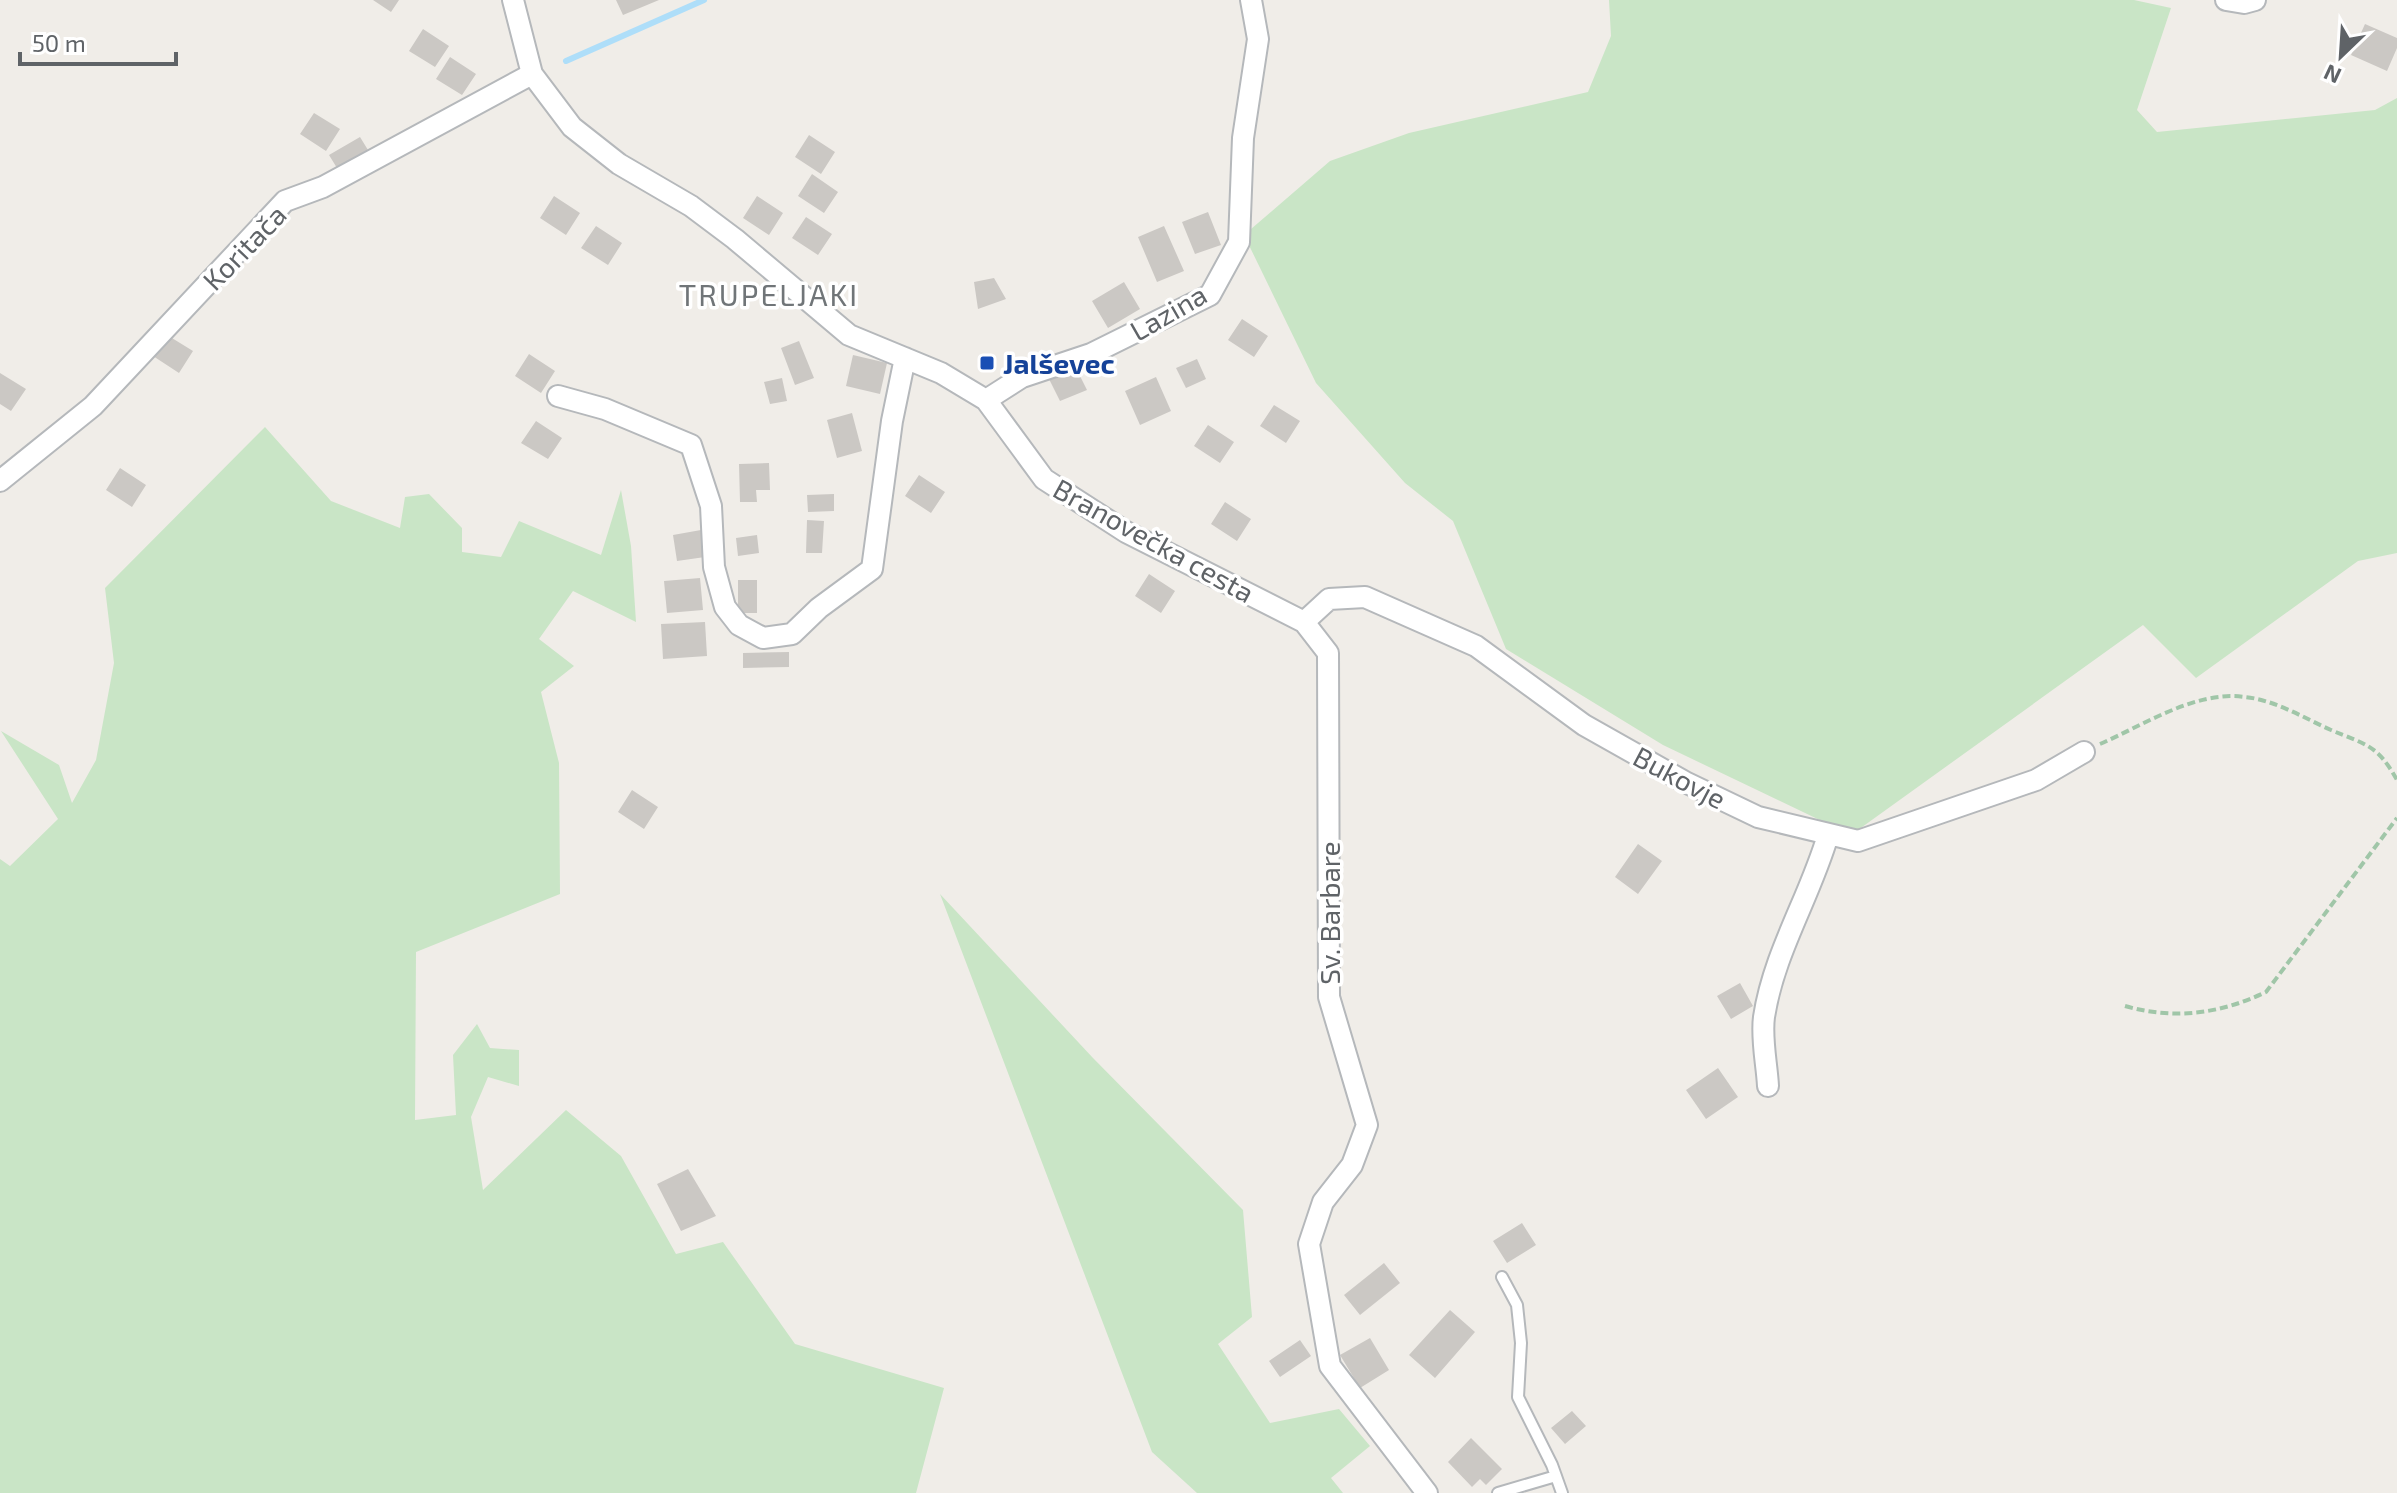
<svg xmlns="http://www.w3.org/2000/svg" width="2397" height="1493" viewBox="0 0 2397 1493" font-family="'Exo 2',sans-serif">
<rect width="100%" height="100%" fill="#f0ede8"/>
<path fill="#c9e5c6" d="M1609 0H2134L2171 8 2137 110 2157 132 2375 110 2397 98V553L2358 561 2196 678 2143 625 1851 835 1663 745 1506 649 1453 521 1405 483 1316 383 1244 235 1330 161 1409 133 1588 92 1611 36Z
M265 427 331 501 400 528 405 497 429 494 462 528V552L501 557 519 521 601 555 621 490 631 546 636 622 573 591 539 639 574 666 541 692 559 763 560 894 416 952 415 1120 456 1115 453 1055 477 1024 490 1048 519 1050V1086L488 1077 471 1117 483 1190 566 1110 621 1156 676 1254 723 1242 795 1344 944 1388 916 1493H0V859L10 866 58 819 1 731 59 765 72 803 96 760 114 663 105 588Z
M940 894 1093 1058 1243 1210 1252 1317 1218 1344 1270 1423 1339 1409 1370 1446 1331 1478 1343 1493H1197L1152 1452Z"/>
<g fill="none" stroke-linecap="round" stroke-linejoin="round">
<path stroke="#aedef9" stroke-width="6" d="M566 61 704 0"/>
</g>
<path fill="#cbc8c4" d="M373 0H399L391 12Z
M616 0H659L623 15Z
M2365 24 2397 38V48L2387 71 2351 55Z
M423 29 449 46 435 67 409 51Z
M450 57 476 74 462 95 436 79Z
M314 113 340 129 326 151 300 134Z
M809 135 835 152 821 174 795 157Z
M360 137 368 150 337 168 329 155Z
M812 174 838 192 824 213 798 196Z
M554 196 580 213 566 235 540 218Z
M757 196 783 213 769 235 743 218Z
M1208 212 1221 245 1195 254 1182 222Z
M806 217 832 234 818 255 792 238Z
M596 226 622 243 608 265 581 248Z
M1164 226 1184 271 1157 282 1138 237Z
M994 278 1006 299 978 309 974 282Z
M1124 282 1140 309 1108 328 1092 301Z
M1242 319 1268 336 1254 357 1228 340Z
M167 335 193 351 179 373 153 356Z
M799 341 814 378 795 385 781 348Z
M529 354 555 371 541 393 515 376Z
M853 355 887 363 880 394 846 386Z
M1197 359 1206 379 1186 388 1176 368Z
M1076 368 1087 390 1060 401 1049 379Z
M0 373 26 389 11 411 0 404Z
M1156 377 1171 411 1140 425 1125 391Z
M782 378 787 401 770 404 764 382Z
M1274 405 1300 421 1286 443 1260 426Z
M852 413 862 451 837 458 827 420Z
M536 421 562 438 548 459 521 443Z
M1208 425 1234 442 1220 463 1194 446Z
M769 463 770 490H756L757 502H740L739 464Z
M120 468 146 485 132 507 106 490Z
M919 475 945 492 931 513 905 496Z
M834 494V511L808 512 807 495Z
M1225 502 1251 519 1237 541 1211 524Z
M807 520 824 521 822 553H806Z
M701 530 705 557 677 561 673 535Z
M757 535 759 553 738 556 736 538Z
M1149 574 1175 591 1161 613 1135 596Z
M700 578 703 610 667 613 664 581Z
M738 580H757V613H738Z
M705 622 707 656 663 659 661 624Z
M789 652V667L743 668V653Z
M632 790 658 807 644 829 618 812Z
M1638 844 1662 861 1638 894 1615 877Z
M1740 983 1753 1006 1731 1019 1717 996Z
M1718 1068 1738 1097 1706 1119 1686 1090Z
M688 1169 716 1216 681 1231 657 1184Z
M1522 1223 1536 1245 1507 1263 1493 1241Z
M1384 1263 1400 1283 1360 1315 1344 1295Z
M1450 1310 1475 1332 1435 1378 1409 1355Z
M1370 1338 1389 1370 1360 1388 1340 1355Z
M1300 1340 1311 1356 1280 1377 1269 1361Z
M1572 1411 1586 1426 1565 1444 1551 1428Z
M1471 1438 1502 1469 1486 1485 1480 1479 1472 1487 1448 1462Z"/>
<g fill="none" stroke-linecap="round" stroke-linejoin="round">
<defs>
<path id="service" d="M1502 1277 1517 1305 1521 1343 1518 1397 1552 1465 1562 1493
M1498 1493 1556 1476"/>
<path id="minor" d="M513 0 532 74 572 127 619 164 691 206 735 239 849 335 941 373 986 400 1044 479 1126 532 1304 622 1328 653 1329 997 1367 1125 1352 1165 1323 1202 1309 1244 1330 1366 1427 1493
M2226 0 2244 3 2255 0
M558 396 605 409 691 445 711 506 714 567 725 607 739 625 763 638 792 634 819 608 872 569 892 421 905 358
M986 400 1022 377 1091 354 1210 295 1239 242 1243 138 1258 39 1251 0
M0 481 93 406 285 201 323 187 532 74
M1304 622 1329 599 1365 597 1476 646 1584 725 1685 782 1758 817 1858 841 2036 780 2084 752
M1768 1086C1767 1065 1761 1039 1764 1017 1774 952 1810 897 1828 835"/>
</defs>
<use href="#service" stroke="#b5b8bb" stroke-width="14"/>
<use href="#minor" stroke="#b5b8bb" stroke-width="24"/>
<path stroke="#a0c6a8" stroke-width="4" stroke-dasharray="8 4" stroke-linecap="butt" d="M2100 744C2144 725 2196 690 2245 697 2275 700 2304 718 2331 730 2366 745 2377 744 2397 780
M2125 1006C2174 1020 2220 1014 2266 992L2397 818"/>
<use href="#service" stroke="#fff" stroke-width="10"/>
<use href="#minor" stroke="#fff" stroke-width="20"/>
</g>
<rect fill="#1a4fb4" stroke="#fff" stroke-width="3" x="979" y="355" width="16" height="16" rx="4"/>
<g text-anchor="middle" dominant-baseline="central" stroke-width="7" stroke-linejoin="round" paint-order="stroke">
<g font-size="28" fill="#5f6367" stroke="#fff">
<text transform="translate(244 247) rotate(-46)">Koritača</text>
<text transform="translate(1168 312) rotate(-30)">Lazina</text>
<text transform="translate(1154 540) rotate(29)">Branovečka cesta</text>
<text transform="translate(1680 777) rotate(28)">Bukovje</text>
<text transform="translate(1329 913) rotate(-90)">Sv. Barbare</text>
</g>
<g font-size="28" font-weight="bold" fill="#164399" stroke="#fff" text-anchor="start">
<text x="1003" y="363">Jalševec</text>
</g>
<g font-size="30" letter-spacing="2" fill="#707578" stroke="#fff">
<text x="769" y="294">TRUPELJAKI</text>
</g>
</g>
<g transform="translate(2341 56) rotate(205)" stroke="#ffffff" stroke-width="6" paint-order="stroke">
<path d="M0-6L14 30L0 20L-14 30Z" fill="#5f6367"/>
<text y="-12" font-size="22" font-weight="bold" text-anchor="middle" fill="#5f6367">N</text>
</g>
<path d="M20 52v12h156v-12" fill="none" stroke="#5f6367" stroke-width="4"/>
<text x="32" y="52" font-size="24" fill="#5f6367" stroke="#ffffff" stroke-width="6" paint-order="stroke">50 m</text>
</svg>
